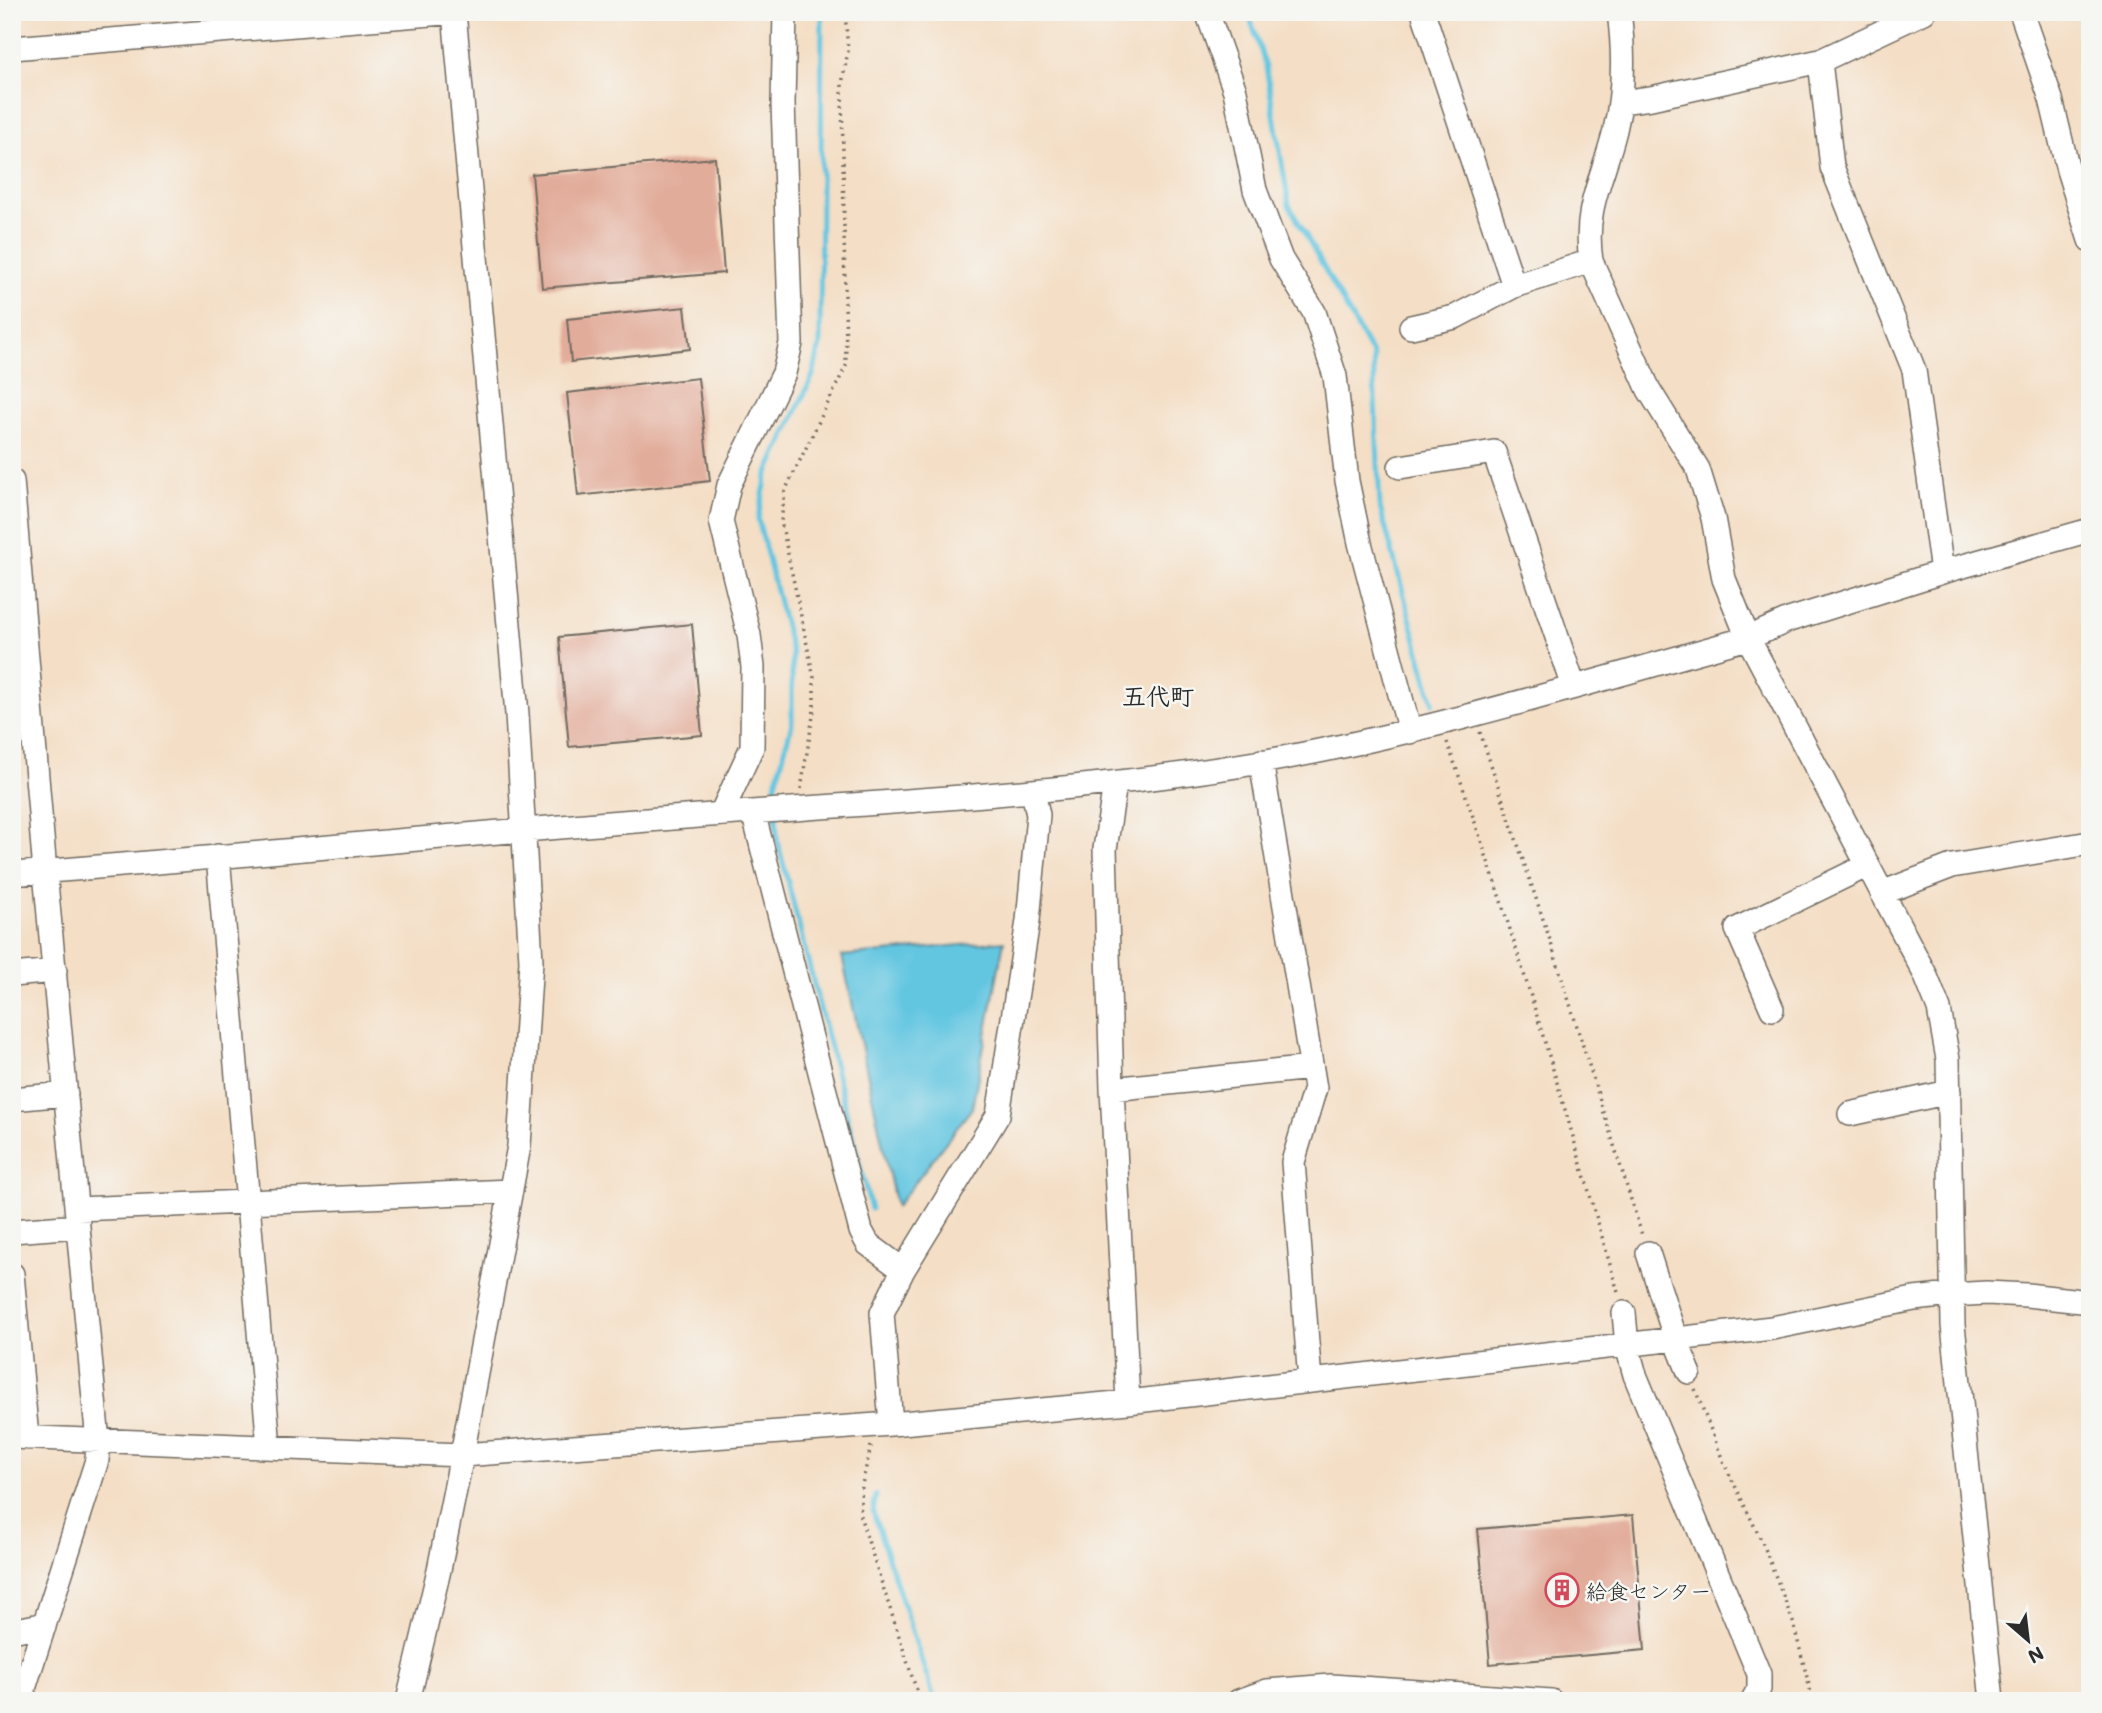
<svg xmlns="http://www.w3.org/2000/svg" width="2102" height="1713" viewBox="0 0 2102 1713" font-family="Mali,'Klee One',sans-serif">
<rect width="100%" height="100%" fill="#f6f6f2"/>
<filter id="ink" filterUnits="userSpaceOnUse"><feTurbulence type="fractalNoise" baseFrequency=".0143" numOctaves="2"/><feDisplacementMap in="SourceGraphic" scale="14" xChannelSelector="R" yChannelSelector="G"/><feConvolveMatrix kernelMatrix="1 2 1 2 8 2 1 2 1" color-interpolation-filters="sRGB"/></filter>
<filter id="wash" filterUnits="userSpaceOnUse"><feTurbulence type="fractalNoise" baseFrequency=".00686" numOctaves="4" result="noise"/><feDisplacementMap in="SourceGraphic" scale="28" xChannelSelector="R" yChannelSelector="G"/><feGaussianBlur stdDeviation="1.57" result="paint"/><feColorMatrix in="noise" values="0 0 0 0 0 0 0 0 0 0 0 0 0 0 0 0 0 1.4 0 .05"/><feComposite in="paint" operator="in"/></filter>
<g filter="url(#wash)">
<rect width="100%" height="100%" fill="#f4dec5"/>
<path fill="#63c6e1" stroke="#477886" stroke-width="2" d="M1004 941 972 1108 896 1207 842 956Z"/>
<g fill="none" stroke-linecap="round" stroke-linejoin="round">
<path stroke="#63c6e1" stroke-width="5" d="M1248 12 1266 67 1289 205 1373 356 1380 507 1433 703
M776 805 775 787 792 723V654L758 519 767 475 813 375 820 344 822 12
M776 814 777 839 871 1209
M876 1495 873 1512 935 1701"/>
</g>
<g id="blocks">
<path fill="#e2ac9a" d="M715 158 724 273 542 288 532 174Z
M685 307 690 349 571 362 567 319Z
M698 378 710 481 578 496 567 393Z
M692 624 702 735 569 747 559 637Z
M1633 1515 1645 1650 1490 1664 1478 1529Z"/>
</g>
</g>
<g filter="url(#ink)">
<use href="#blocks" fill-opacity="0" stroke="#716a61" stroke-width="2"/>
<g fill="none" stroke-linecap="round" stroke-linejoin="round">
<defs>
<path id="minor" d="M1207 12 1235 91 1255 190 1281 259 1314 312 1335 376 1347 481 1360 543 1410 732
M1423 12 1514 286 1591 261
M1619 12C1624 50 1624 93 1615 130 1603 179 1583 208 1591 261L1649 390 1698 469 1713 518 1724 579 1748 638 1925 974 1939 1009 1948 1059 1953 1325 1992 1701
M2021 12 2051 99 2068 170 2090 240
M12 48 456 12
M1820 61 1832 167 1914 370 1942 572
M1620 102 1651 98 1820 61 1924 12
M1411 327 1455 317 1514 286
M1400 467 1494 452 1574 687
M12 481 45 872 98 1442 97 1460 20 1701
M1261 761 1315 1088 1293 1162 1310 1381
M1115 784 1105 849 1112 1089 1128 1402
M753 812 861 1231 868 1244 903 1270
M721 814 752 747 753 667 749 635 721 521 729 485 784 373 791 343 783 103 785 12
M218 856 269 1447
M12 874C241 856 470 833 699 816 886 801 1075 794 1261 762 1426 733 1587 683 1748 638L1789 620 1942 572 2090 530
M1882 893 1952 866 2090 843
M12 975 55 971
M1772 1009 1737 929 1868 865
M1112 1089 1311 1068
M12 1099 66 1094
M1850 1114 1949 1092
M77 1209 511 1191
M12 1231 78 1226
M1648 1253 1676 1340 1689 1372
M12 1274 27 1438
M1624 1313 1627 1346 1635 1375 1759 1674V1689L1752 1701
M891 1424 882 1313 903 1270 998 1115 1028 921 1038 815 1033 791
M12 1437 462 1455 891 1424 1128 1402 1772 1328 1914 1299 1951 1295 1986 1293 2027 1295 2090 1302
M12 1631 36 1626 44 1627
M408 1701 439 1570 462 1455 519 1146 531 961 517 714 454 12
M1239 1701 1267 1691 1331 1686 1551 1701"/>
</defs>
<use href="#minor" stroke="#716a61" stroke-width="26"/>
<path stroke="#716a61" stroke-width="3.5" stroke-dasharray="2 5" stroke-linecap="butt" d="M1480 732 1550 940 1642 1235
M1447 742C1512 924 1566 1111 1619 1296
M801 789 814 710V678L781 521 785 491 846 366 842 84 848 51 845 12
M1695 1389 1723 1461 1764 1546 1793 1622 1813 1701
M871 1446 862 1484 860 1516 920 1701"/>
<use href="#minor" stroke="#fff" stroke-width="23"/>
</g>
</g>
<defs>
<symbol id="building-ring" viewBox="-11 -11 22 22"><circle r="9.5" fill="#f6f6f2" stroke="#d1495b" stroke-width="1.5"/><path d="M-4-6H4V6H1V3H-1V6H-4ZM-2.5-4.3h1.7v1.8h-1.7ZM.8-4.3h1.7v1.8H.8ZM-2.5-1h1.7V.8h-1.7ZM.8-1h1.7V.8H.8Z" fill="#d1495b"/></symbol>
</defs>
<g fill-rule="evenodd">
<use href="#building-ring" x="1543" y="1571" width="38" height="38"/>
</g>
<g text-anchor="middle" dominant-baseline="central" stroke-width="5" stroke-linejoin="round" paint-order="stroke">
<g font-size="21" fill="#2b2b2b" stroke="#f6f6f2" text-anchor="start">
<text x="1586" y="1590">給食センター</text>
</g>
<g font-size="24" font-weight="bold" fill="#2b2b2b" stroke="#f6f6f2">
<text x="1158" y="695">五代町</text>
</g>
</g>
<rect width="2102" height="1713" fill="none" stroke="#f6f6f2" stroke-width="42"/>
<g transform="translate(2028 1640) rotate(152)" stroke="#f6f6f2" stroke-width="5" paint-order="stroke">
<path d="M0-5L12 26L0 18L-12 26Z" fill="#2b2b2b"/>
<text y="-10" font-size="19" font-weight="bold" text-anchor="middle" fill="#2b2b2b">N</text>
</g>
</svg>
